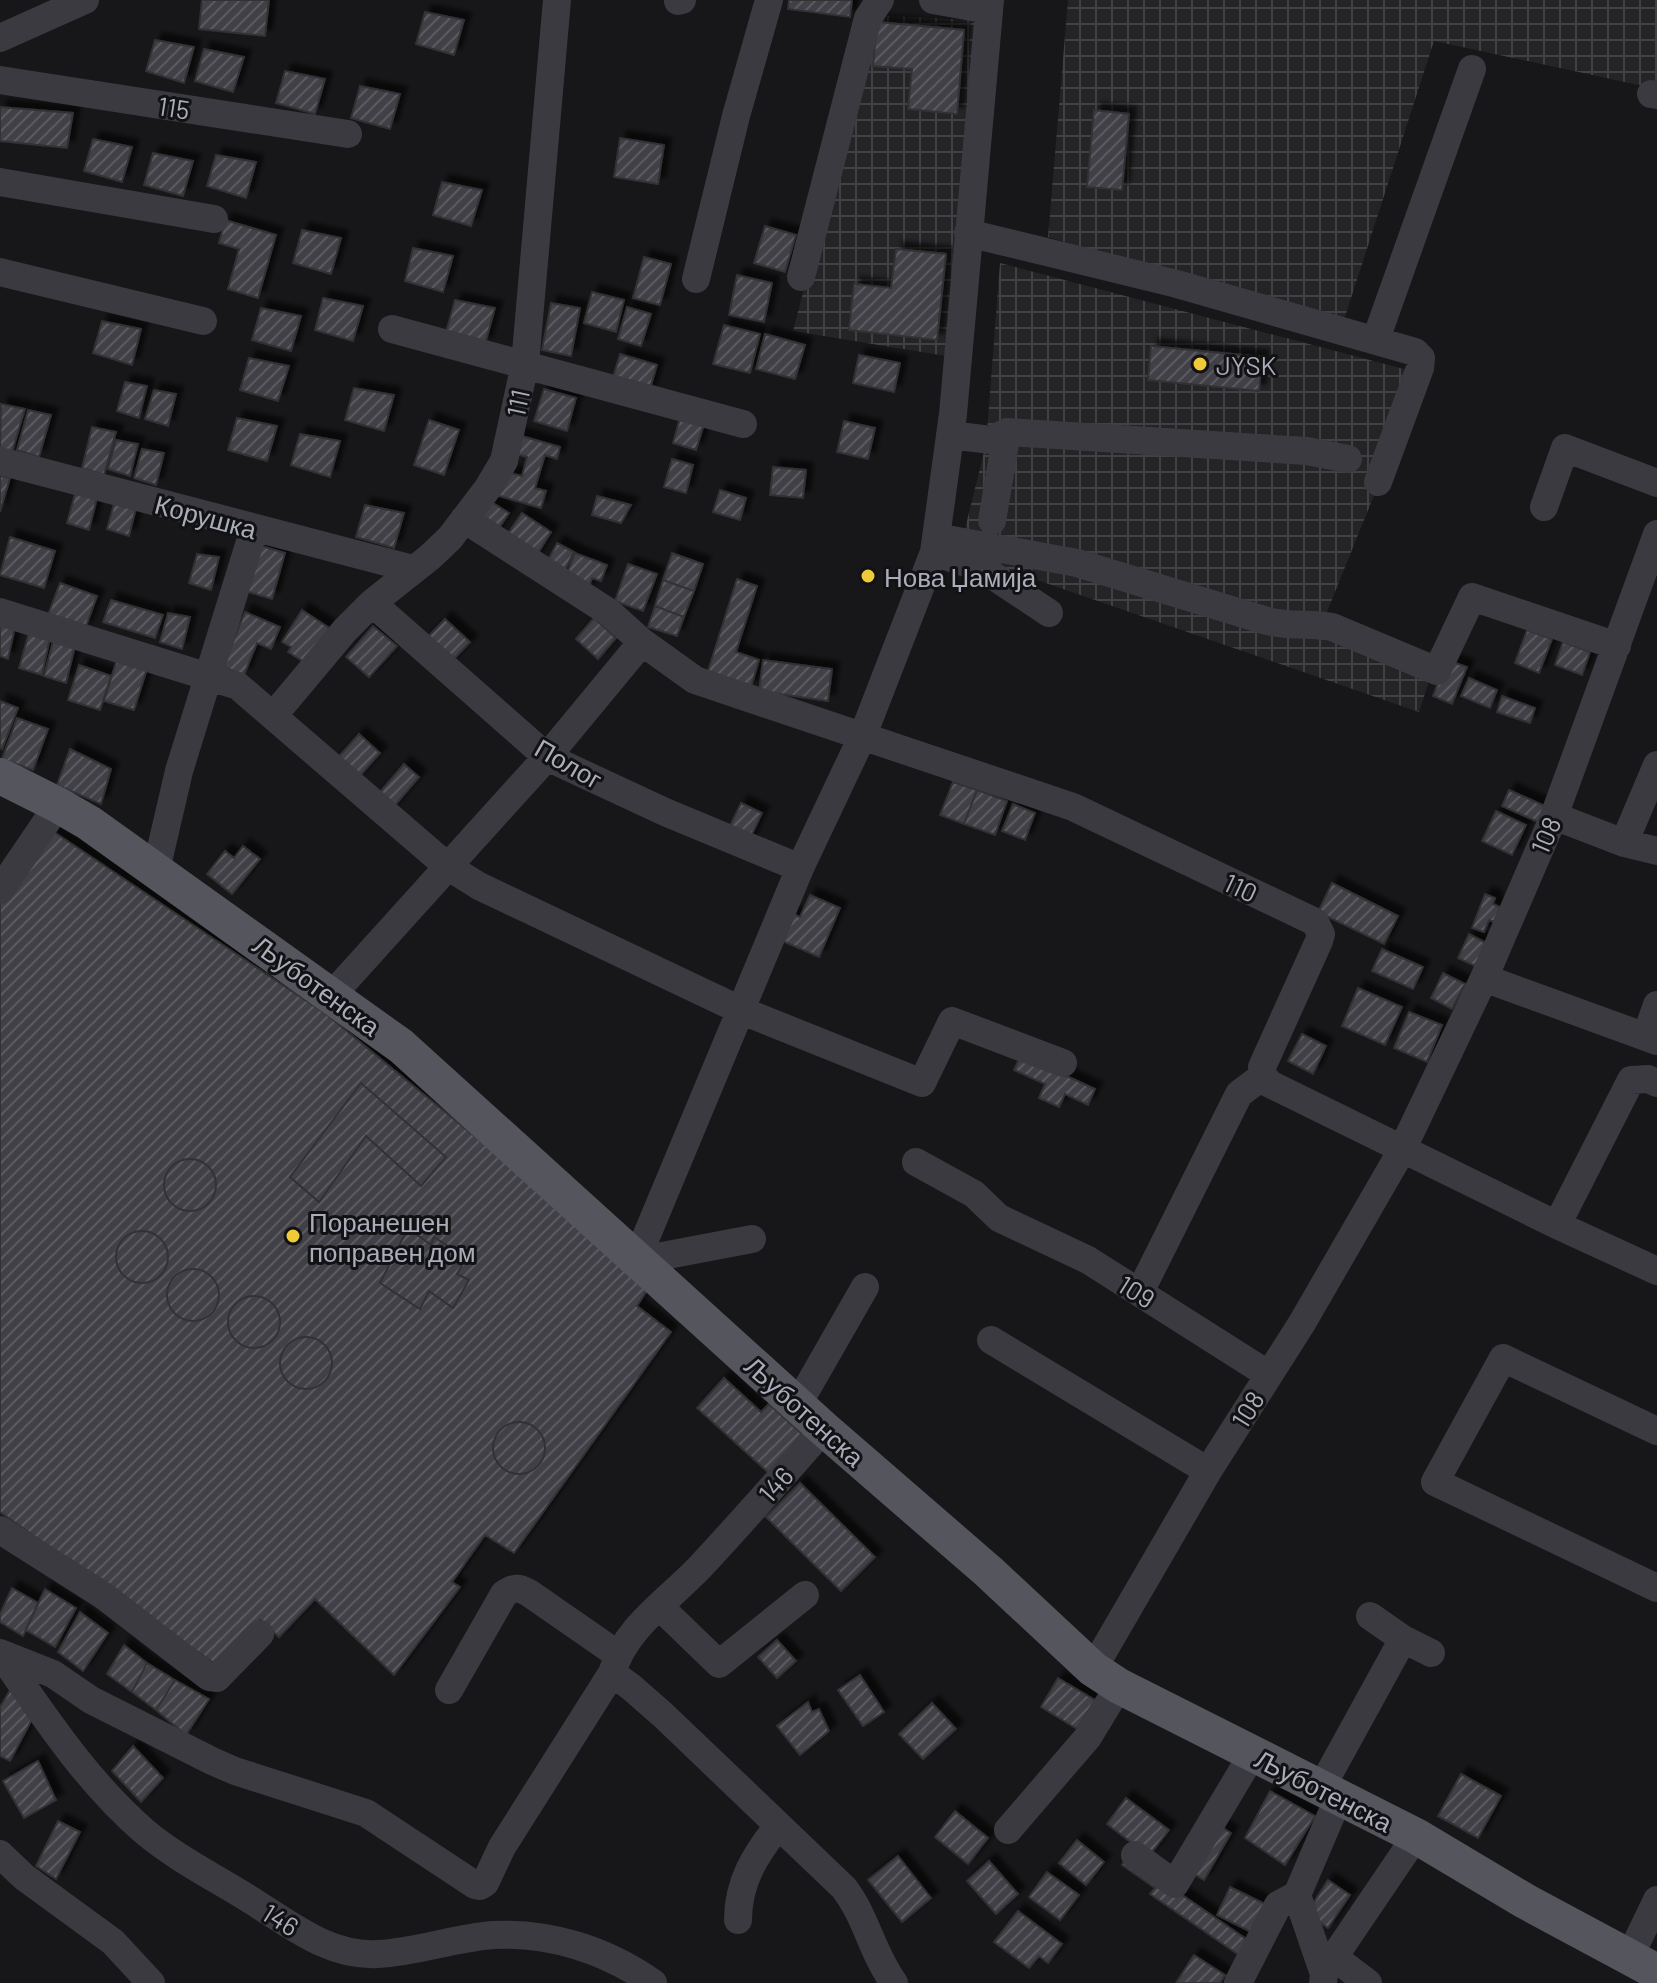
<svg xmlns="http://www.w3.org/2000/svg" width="1657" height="1983" viewBox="0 0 1657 1983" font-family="Barlow,sans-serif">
<defs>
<pattern id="industrial-grid" width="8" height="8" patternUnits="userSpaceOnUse" patternTransform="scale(2)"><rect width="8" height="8" fill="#242326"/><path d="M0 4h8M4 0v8" fill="none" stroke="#414043"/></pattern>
<pattern id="building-hatch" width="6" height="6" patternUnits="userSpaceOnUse" patternTransform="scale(2)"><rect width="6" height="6" fill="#424146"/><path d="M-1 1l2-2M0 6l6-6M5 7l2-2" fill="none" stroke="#5a5a5f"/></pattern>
<filter id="shadow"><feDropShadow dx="7" dy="-7" stdDeviation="2" flood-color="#0009"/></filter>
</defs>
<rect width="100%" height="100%" fill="#171719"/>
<path fill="url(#industrial-grid)" d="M1068 0H1657V89L1434 41 1343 323 1048 237Z
M875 15 985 21 946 356 793 331Z
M1000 263 1423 374 1320 629 1431 675 1419 712 959 553 986 444Z"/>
<path fill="url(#building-hatch)" stroke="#323135" stroke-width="2" filter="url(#shadow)" d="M202 0H269L265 36 199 29Z
M789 0H852L850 17 788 9Z
M425 12 464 20 454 55 416 44Z
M877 22 964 30 957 114 908 109 912 69 873 66Z
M155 40 194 47 184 83 146 71Z
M204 49 244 57 233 92 195 81Z
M285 71 325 79 315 114 276 103Z
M360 86 400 94 390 129 351 118Z
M0 107 73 113 67 148 0 141Z
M1094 110 1129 114 1122 190 1087 187Z
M620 138 664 145 658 184 614 177Z
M93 139 132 147 122 182 84 171Z
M153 153 193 161 183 196 144 185Z
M216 155 256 162 246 198 207 186Z
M442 182 482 190 471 226 433 215Z
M225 220 276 235 258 298 228 289 239 249 219 243Z
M765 226 796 235 785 272 754 263Z
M302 230 341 238 331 274 293 263Z
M413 248 453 256 443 292 405 281Z
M896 249 946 254 937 340 849 330 854 284 891 288Z
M644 257 671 264 660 305 633 298Z
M737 275 772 283 764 322 729 315Z
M592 292 624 300 616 332 584 323Z
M323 298 363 306 353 341 315 330Z
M455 300 495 308 485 344 446 332Z
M551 303 580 308 571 356 542 350Z
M627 307 651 314 641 346 618 339Z
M261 308 301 316 291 351 252 340Z
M102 321 141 329 132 365 93 353Z
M724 325 760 334 750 373 713 364Z
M765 334 805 345 795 379 756 369Z
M1151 346 1262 357 1259 391 1148 380Z
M620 354 657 365 649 392 612 381Z
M859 355 900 363 894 392 853 383Z
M249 358 289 366 278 401 240 390Z
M125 382 147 386 139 418 117 411Z
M354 388 394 395 384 431 345 420Z
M544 389 576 398 567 431 534 421Z
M154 390 176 394 168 426 145 419Z
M1 404 25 409 12 452 0 448Z
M28 410 51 415 39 457 17 450Z
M681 414 705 421 696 450 673 443Z
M237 418 277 426 267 461 228 450Z
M429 420 459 430 444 475 414 465Z
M844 421 875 428 868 459 837 452Z
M92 427 116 432 104 475 82 468Z
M300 434 340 441 330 477 291 465Z
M518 435 560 447 557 459 545 455 535 488 546 491 541 508 496 495 502 471 522 476 527 457 513 453Z
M116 440 138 444 130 476 108 469Z
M142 449 164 453 156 485 134 478Z
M672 459 693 465 686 493 664 487Z
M773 467 806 470 803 498 770 495Z
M0 476 10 478 0 512Z
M720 490 746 498 740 520 713 512Z
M75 494 97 498 89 530 67 523Z
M597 496 631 505 621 523 592 515Z
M485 498 509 513 494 536 470 521Z
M115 500 137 504 129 536 107 529Z
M365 505 404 513 394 548 356 537Z
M522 513 551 532 533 561 503 541Z
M10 537 55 551 44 588 0 575Z
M557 543 574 552 563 574 545 566Z
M255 544 285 553 272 599 242 590Z
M575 553 607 565 601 581 592 578 588 590 564 581Z
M672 553 703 564 694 591 663 580Z
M197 554 219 557 211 590 189 583Z
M628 564 657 574 643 611 615 601Z
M737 579 757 586 736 652 759 660 751 687 707 674Z
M663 580 694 591 684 617 655 606Z
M60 583 97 596 85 629 48 615Z
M111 600 163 615 155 638 103 622Z
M655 606 684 617 677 636 648 627Z
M302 610 331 629 309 665 288 652 291 647 282 642Z
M245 612 280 627 271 649 257 643 244 675 223 667Z
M168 613 190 617 182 649 160 642Z
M594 618 616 638 598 659 576 639Z
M445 619 470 642 449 664 424 641Z
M0 622 15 627 8 659 0 656Z
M373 626 397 646 369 677 346 657Z
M30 629 51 633 42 675 19 668Z
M1527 630 1552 639 1539 673 1515 663Z
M54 638 76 642 66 683 44 676Z
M1563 642 1590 652 1582 675 1555 665Z
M118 656 148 666 134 710 104 701Z
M763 660 832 669 828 701 759 691Z
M1447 660 1467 667 1452 704 1433 696Z
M79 665 111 676 100 710 68 700Z
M1469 678 1497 690 1490 708 1461 696Z
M1502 696 1535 708 1530 723 1497 712Z
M0 701 18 708 2 749 0 748Z
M17 718 48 729 33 770 2 759Z
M359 734 380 753 357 779 335 761Z
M70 749 111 769 101 804 57 785Z
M404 764 419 777 390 811 375 798Z
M953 782 977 790 964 824 940 815Z
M977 790 1007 801 995 835 964 824Z
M1509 790 1545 806 1538 822 1502 806Z
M741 803 762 813 748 843 727 832Z
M1013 804 1035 813 1025 840 1002 831Z
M1496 811 1526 825 1512 855 1482 841Z
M51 830 326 1014 506 1162 648 1289 637 1306 671 1332 514 1553 485 1535 452 1582 460 1587 394 1675 315 1599 279 1637 260 1620 218 1666 0 1512V904Z
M243 846 260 859 232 894 207 874 225 851 234 858Z
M1332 883 1398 916 1384 944 1318 912Z
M1485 894 1495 898 1493 904 1500 907 1494 922 1489 920 1484 932 1472 928Z
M810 895 840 908 819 957 780 940 791 913 800 917Z
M1469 934 1488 944 1477 967 1458 958Z
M1382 949 1423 967 1413 989 1372 971Z
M1443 973 1465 984 1452 1009 1431 998Z
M1358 988 1402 1007 1385 1045 1342 1026Z
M1409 1012 1442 1025 1427 1062 1394 1048Z
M1302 1034 1326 1046 1313 1074 1288 1061Z
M1021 1055 1095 1089 1088 1105 1065 1094 1059 1107 1039 1098 1045 1084 1014 1070Z
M361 1083 446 1157 421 1186 366 1136 319 1202 290 1177Z
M164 1185a26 26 0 1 1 52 0a26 26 0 1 1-52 0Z
M408 1228 431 1245 434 1237 466 1258 457 1274 469 1280 453 1308 429 1291 420 1309 380 1283Z
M116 1257a26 26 0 1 1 52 0a26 26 0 1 1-52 0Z
M167 1295a26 26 0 1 1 52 0a26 26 0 1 1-52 0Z
M228 1322a26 26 0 1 1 52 0a26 26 0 1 1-52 0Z
M280 1363a26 26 0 1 1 52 0a26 26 0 1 1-52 0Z
M724 1378 761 1412 769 1404 804 1436 770 1474 697 1408Z
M493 1448a26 26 0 1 1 52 0a26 26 0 1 1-52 0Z
M800 1483 875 1557 841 1591 766 1517Z
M12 1588 38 1603 23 1636 0 1622V1614Z
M45 1589 76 1608 55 1647 26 1630Z
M80 1612 108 1633 83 1671 58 1652Z
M777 1640 796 1661 777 1678 758 1657Z
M124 1645 147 1663 132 1692 107 1674Z
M147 1663 175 1680 156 1710 132 1692Z
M860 1675 884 1712 863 1726 838 1690Z
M1058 1678 1095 1700 1077 1729 1041 1707Z
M175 1680 209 1699 186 1735 156 1710Z
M15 1682 37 1710 10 1761 0 1756V1707Z
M808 1702 812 1712 819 1709 829 1731 800 1755 777 1726Z
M932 1703 956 1729 923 1759 899 1734Z
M133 1746 163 1778 141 1802 112 1771Z
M38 1761 56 1800 24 1818 3 1781Z
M1461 1774 1501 1796 1478 1838 1438 1816Z
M1270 1791 1315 1816 1285 1865 1245 1838Z
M1126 1798 1169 1830 1149 1856 1107 1824Z
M955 1811 988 1838 968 1864 935 1837Z
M58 1821 80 1832 56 1879 36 1866Z
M1218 1825 1231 1833 1204 1880 1191 1872Z
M1077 1840 1104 1862 1086 1885 1059 1863Z
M898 1856 931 1898 902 1922 868 1880Z
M1127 1857 1252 1943 1242 1957 1150 1894 1155 1888 1122 1865Z
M989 1861 1018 1894 996 1914 967 1881Z
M1047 1872 1079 1895 1060 1920 1029 1897Z
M1328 1880 1350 1895 1328 1928 1307 1913Z
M1230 1887 1265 1904 1251 1932 1217 1915Z
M1018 1911 1062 1944 1048 1963 1039 1956 1029 1968 994 1942Z
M1194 1955 1225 1975 1220 1983H1176Z"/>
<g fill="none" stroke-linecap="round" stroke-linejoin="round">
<path stroke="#3a3a40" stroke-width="28" d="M933 0 989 10
M678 1 682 0
M0 38 85 0
M0 80 348 134
M1651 94 1657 95
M0 182 214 219
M968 233 1177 284 1415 352 1421 358 1420 368 1378 482
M0 272 203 321
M801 277 868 18 880 0
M696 279 736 116 769 0
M392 329 743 424
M1376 339 1472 69
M950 435 991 440 1007 432 1307 451 1348 459
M0 461 413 569
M1544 507 1565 448 1657 483
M464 519 610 613 642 642 695 680 1073 807 1315 922 1321 934 1319 941 1262 1067 1263 1076 1270 1084 1557 1225 1657 1271
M992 521 1007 432
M936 537 1077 563 1267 621C1291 627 1310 623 1332 627L1437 671 1472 597 1617 646
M934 552 983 569 1049 613
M372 603 547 757 665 812 800 868
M0 612 238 686 447 866 479 886 740 1010 922 1083 952 1021 1063 1063
M273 716 345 630 372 603 430 557 450 538 488 488 504 461 525 364 557 0
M1554 816 1624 843 1657 851
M1624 843 1657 765
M156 870 179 771 254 529
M0 890 58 805
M1484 978 1657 1041
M331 996 547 757 642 642
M1646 1036 1657 1005
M916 1162 974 1194 999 1218 1088 1260 1269 1375
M1557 1225 1631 1080 1648 1079 1657 1083
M636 1261 800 868 863 735 934 552 953 414 990 0
M636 1261 752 1239
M1140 1292 1239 1094 1263 1076
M991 1340 1208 1471
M798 1404 865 1287
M1657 1431 1503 1358 1435 1482 1657 1588
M0 1530 104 1596 209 1677 217 1678 260 1634
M659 1606 719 1664 805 1595
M1370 1616 1403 1639 1431 1653
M0 1653 53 1674 91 1700 212 1761 235 1771 366 1813 475 1885 480 1886 485 1883 502 1847 612 1673C625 1627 669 1600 701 1566 743 1521 783 1475 824 1429
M0 1653C44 1716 86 1781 145 1832 180 1861 220 1880 257 1904 295 1928 332 1957 378 1954 417 1952 454 1938 493 1935 550 1932 606 1950 653 1983
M1093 1669 1208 1471 1302 1323 1402 1150 1484 978 1554 816 1657 534
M612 1673 631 1687 663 1715 844 1888C867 1918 871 1951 894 1983
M449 1690 504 1594C514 1587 518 1587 529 1593L617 1654
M1320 1790 1403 1639
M1008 1830 1088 1737 1119 1686
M0 1854 24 1877 113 1942 151 1983
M1135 1855 1175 1884 1253 1753
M1297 1895 1324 1974 1323 1983
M738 1920C738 1882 755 1855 778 1826
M1630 1956 1657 1900
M1238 1983 1278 1905 1297 1895 1338 1799
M1368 1983 1334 1957 1416 1836"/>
<path stroke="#54555d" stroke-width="36" d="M0 776 58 805 89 823 401 1046 824 1429 989 1572 1093 1669 1119 1686 1416 1836 1525 1901 1657 1972"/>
</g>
<g fill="#f0cb39" stroke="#121214" stroke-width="3">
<circle cx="1200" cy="364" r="8"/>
<circle cx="868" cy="576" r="8"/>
<circle cx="293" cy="1236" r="8"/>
</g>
<g text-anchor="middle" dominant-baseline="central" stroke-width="6" stroke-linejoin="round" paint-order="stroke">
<g font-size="26" fill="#a9acb9" stroke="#121214">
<text transform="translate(174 107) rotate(9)">115</text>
<text transform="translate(517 403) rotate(-78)">111</text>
<text transform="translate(206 516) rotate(15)">Корушка</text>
<text transform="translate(569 763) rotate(30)">Полог</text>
<text transform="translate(1545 835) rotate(-67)">108</text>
<text transform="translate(1241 887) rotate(25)">110</text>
<text transform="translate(317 985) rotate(36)">Љуботенска</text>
<text transform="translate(1137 1291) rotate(32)">109</text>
<text transform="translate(1247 1409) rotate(-58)">108</text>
<text transform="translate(805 1411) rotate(42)">Љуботенска</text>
<text transform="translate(775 1484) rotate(-48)">146</text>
<text transform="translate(1324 1790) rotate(27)">Љуботенска</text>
<text transform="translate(281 1919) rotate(32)">146</text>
</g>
<g font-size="26" fill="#a9acb9" stroke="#121214" text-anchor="start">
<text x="1216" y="364">JYSK</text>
<text x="884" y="576">Нова Џамија</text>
<text x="309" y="1221">Поранешен<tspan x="309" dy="30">поправен дом</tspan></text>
</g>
</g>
</svg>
